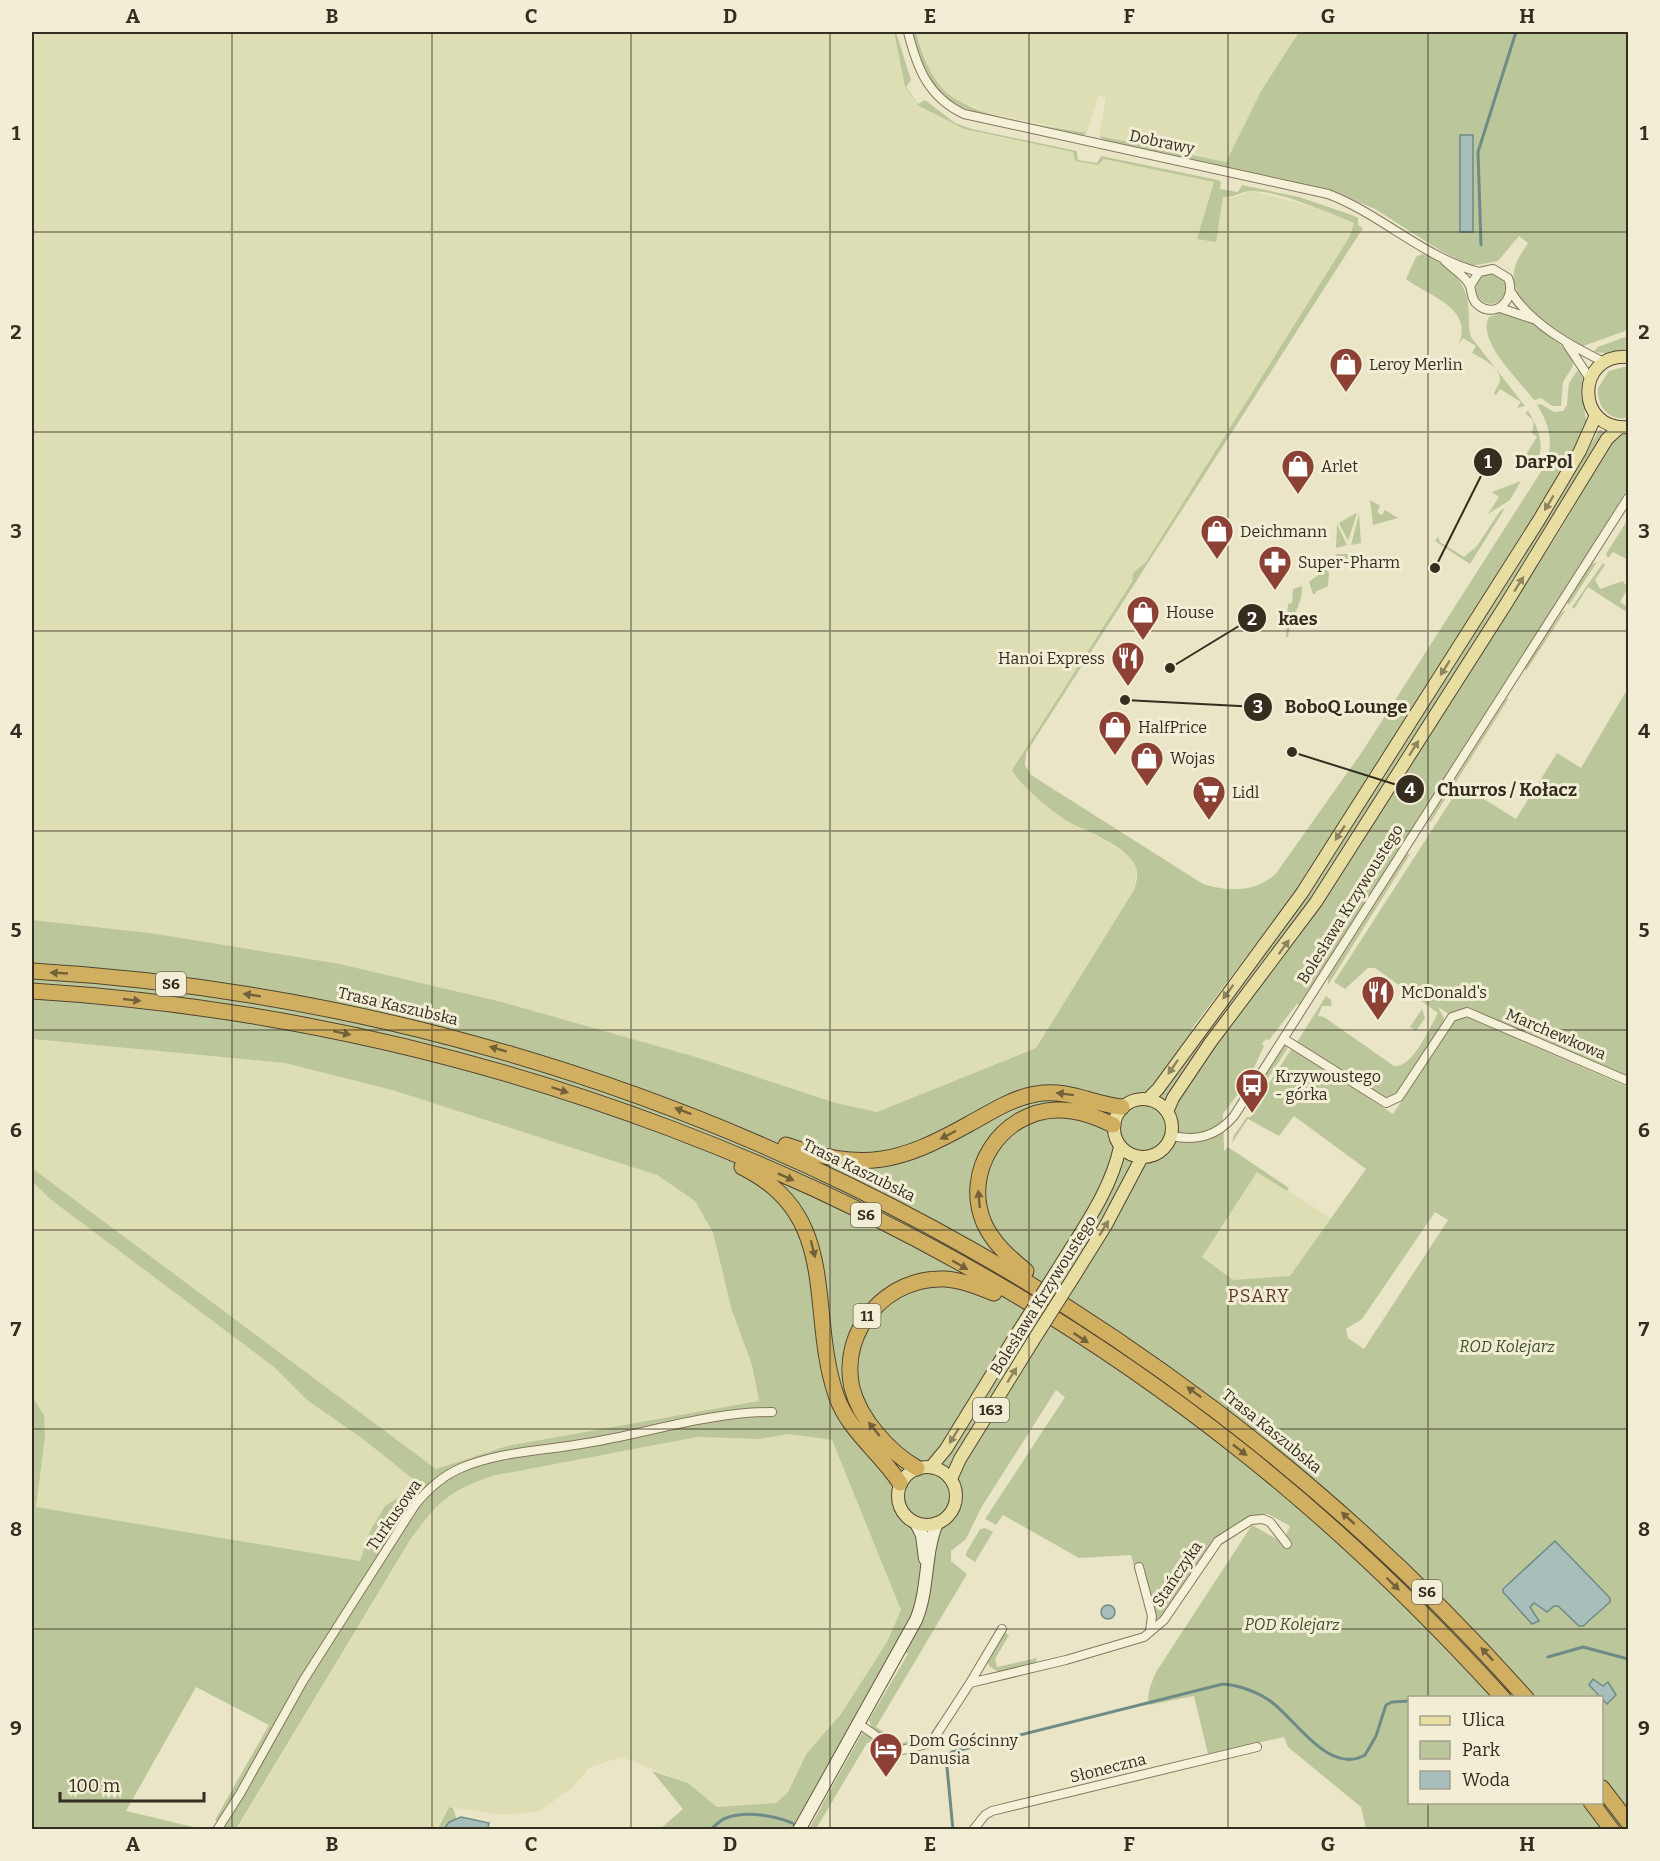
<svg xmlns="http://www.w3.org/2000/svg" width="1660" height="1861" viewBox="0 0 1660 1861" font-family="Bitter,serif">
<rect width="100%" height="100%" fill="#eae5c6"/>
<path fill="#dedeb4" d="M32 32H894L905 87 919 106 951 123 979 133 1073 152 1075 161 1098 165 1104 159 1215 182 1198 238 1216 241 1223 197 1233 198 1251 191 1318 208 1354 223 1350 236 1286 341 1146 562 1133 573 1132 582 1012 770 1018 780 1070 822 1106 841 1130 857 1137 868 1134 890 1036 1048 877 1112 836 1103 696 1057 502 1002 340 964 32 920Z
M916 32H1299L1261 91 1226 162 1099 136 1106 99 1099 95 1087 133 993 114 961 102 944 90 931 73Z
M32 1039 285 1063 392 1090 657 1175 695 1201 713 1233 732 1311 752 1365 759 1402 507 1446 436 1469 32 1168Z
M1257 1171 1331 1218 1290 1277 1233 1280 1202 1257Z
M32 1181 50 1199 274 1367 307 1400 363 1439 419 1484 385 1506 370 1531 360 1562 35 1507 45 1436 44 1414 32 1396Z
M789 1434 832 1440 901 1610 887 1642 841 1714 807 1753 796 1780 788 1792 776 1803 717 1807 688 1783 621 1757 590 1767 573 1787 540 1811 504 1815 449 1807 436 1829 236 1830 410 1540 435 1506 461 1486 492 1476 697 1437 759 1439Z"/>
<path fill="#bbc79b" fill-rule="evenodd" d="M894 32H896L911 80 906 87 918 104 925 100 955 123 972 129 1077 151 1078 160 1097 163 1101 156 1218 180 1221 182 1220 189 1238 192 1242 185 1299 197 1352 215 1358 218V225L1363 228 1026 753 1025 765 1031 775 1203 884C1228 892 1258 893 1277 872L1362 752 1542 470C1555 446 1551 427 1537 405L1541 404 1554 412 1563 411 1567 405 1569 383 1579 368 1583 373 1581 395 1587 423 1562 471 1297 889 1191 1030 1200 1037 1306 896 1544 523 1600 429 1604 432 1549 526 1312 898 1206 1041 1215 1047 1321 905 1559 532 1612 443 1619 436 1628 433V489L1300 1005 1297 1004 1269 1040 1266 1039 1262 1044 1264 1046 1249 1079 1223 1114 1224 1151 1228 1147 1289 1188 1287 1191 1257 1172 1202 1257 1233 1280 1290 1276 1366 1169 1294 1116 1279 1136 1248 1119 1232 1143 1234 1135 1247 1117H1251V1111L1292 1048 1393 1114 1457 1018 1467 1017 1628 1087V1829H1366L1361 1807 1288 1747 1284 1737 1208 1754 1194 1696 1149 1705C1146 1693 1152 1683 1156 1672L1252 1525 1289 1546 1286 1535 1290 1526 1268 1514 1256 1516 1219 1537 1207 1549 1162 1619H1158L1154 1615 1142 1565 1134 1567 1131 1555 1079 1558 1003 1515 996 1525 985 1519 1065 1397 1056 1390 981 1508 966 1539 951 1551V1561L967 1574 876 1727 902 1743 929 1736 938 1722 940 1724C937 1728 933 1736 929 1739 909 1753 874 1744 869 1720L908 1654 897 1648 797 1823 794 1822 795 1829H660L683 1809 652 1771 688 1783 717 1807 776 1803 788 1792 807 1753 841 1714 887 1642 901 1610 832 1440 789 1434 759 1439 697 1437 492 1476C448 1491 437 1503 410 1540L236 1829H228L215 1820 269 1725 196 1687 126 1811 202 1829H32V1396L44 1415 45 1436 36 1507 360 1561 370 1531 385 1506 419 1484 363 1439 307 1400 274 1367 50 1199 32 1181V1168L436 1469 507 1446 759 1401 752 1365 732 1311 713 1233 695 1201 657 1175 392 1090 285 1063 32 1039V920L150 933 340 964 502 1002 696 1057 836 1103 877 1112 1036 1048 1134 890C1136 883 1139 875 1136 867 1128 847 1089 832 1071 823 1057 816 1017 783 1012 770L1132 582 1133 573 1146 562 1350 236 1354 223C1330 213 1274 189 1250 191 1240 192 1233 198 1223 197L1216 242 1197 239 1214 182 1104 159 1098 165 1075 161 1073 152 964 129 919 106 905 87ZM1435 1212 1448 1220 1364 1349 1348 1338 1346 1329 1362 1319ZM1410 1698H1602V1802H1410Z
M912 32H916C921 51 929 74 943 89 972 119 1047 125 1087 133L1082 136C1035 126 963 123 932 83 920 68 917 49 912 32Z
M1299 32H1628V330L1583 346C1559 330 1504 304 1515 267 1517 259 1523 251 1528 243L1519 236 1498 261 1472 266 1441 251 1375 209 1329 190 1104 141 1099 136 1226 162 1261 91Z
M1422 254C1445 259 1466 281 1468 304 1470 316 1467 325 1471 337L1525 406 1517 408 1521 402 1500 389 1496 395 1494 394C1495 390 1500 384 1500 380 1501 367 1481 358 1472 353L1476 346 1463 338 1459 344C1473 307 1430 297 1406 279L1416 257Z
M1476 289a15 15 0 1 1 30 0a15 15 0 1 1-30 0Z
M1500 313C1528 311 1556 339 1573 358V366L1563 382 1561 406H1552L1541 398 1534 400C1520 381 1476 341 1489 317Z
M1628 336V349L1605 353 1593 352 1598 347Z
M1628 366V418C1608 421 1597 407 1598 388L1609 371Z
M1528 411C1538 425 1551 458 1527 468L1515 460 1522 461 1537 437 1532 433 1534 421 1525 413Z
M1521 481 1510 500 1488 514 1499 497 1492 492Z
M1370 500 1380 506 1377 512 1382 515 1385 510 1398 518 1373 525Z
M1505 508 1470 564 1435 541 1438 537 1440 542 1464 557 1477 546 1500 511Z
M1356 513H1357L1348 541 1339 523Z
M1359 514 1361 543 1351 545Z
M1628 519V560L1613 552 1608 558 1606 554Z
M1337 524 1347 545 1336 548Z
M1337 554H1355L1357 556 1351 562 1352 565 1331 562Z
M1597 562 1569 605 1567 602 1592 564Z
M1603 563 1605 565 1595 580 1600 589 1623 581 1628 588 1620 602 1628 607V613L1588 587 1574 609 1572 607Z
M1326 569 1329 573 1328 586 1315 592 1316 594H1313L1309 582Z
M1302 586C1303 605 1290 617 1288 637H1286L1288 604 1292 603 1293 589Z
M1565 611 1526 671 1525 668 1562 612Z
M1628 688V1077L1473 1010 1452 1016 1438 1007 1444 1018 1441 1027 1393 1097 1384 1100 1297 1042 1326 996 1331 1000 1332 1006H1322L1318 1016 1324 1017 1394 1066C1412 1069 1430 1027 1438 1013L1375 968H1368L1345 989 1334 982 1461 785 1516 819 1557 753 1581 768Z
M1509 698 1430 823 1429 820 1506 699Z
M1407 854H1410L1328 985V978Z
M1422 1009 1425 1018 1416 1031 1410 1027Z
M1284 1046H1289L1254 1100 1257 1089Z
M985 1528 993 1532 975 1562 966 1556V1553L980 1529Z
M1004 1632 1009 1635 995 1659 997 1667 1037 1658 1036 1662 1000 1673 989 1666 987 1659Z
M862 1733 872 1737V1742L867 1743 816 1829H809Z
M449 1807 453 1808 460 1829 437 1830Z"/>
<path fill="#a7bebb" stroke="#6f8b88" stroke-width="1.5" d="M1460 135H1473V232H1460Z
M1555 1541 1610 1598V1602L1583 1626H1579L1558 1606H1554L1547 1612 1534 1603 1530 1607 1539 1621 1532 1624 1503 1592V1589Z
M1101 1612a7 7 0 1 1 14 0a7 7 0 1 1-14 0Z
M1593 1679 1603 1686 1608 1682 1616 1695 1607 1704 1589 1685Z
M461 1817 489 1823 488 1828 444 1829 449 1822Z"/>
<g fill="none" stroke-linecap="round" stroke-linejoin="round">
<path stroke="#6f8b88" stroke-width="3" d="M1481 245 1478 152 1516 32
M1548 1657 1583 1647 1628 1659
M710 1830C715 1826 720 1820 726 1818 746 1810 780 1816 798 1826
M953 1830 946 1757 952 1752 1223 1684C1239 1685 1261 1693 1274 1704 1297 1722 1330 1775 1365 1755L1376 1736 1386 1705 1392 1702 1410 1701"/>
<defs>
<path id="minor" d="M908 32C917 68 928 97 964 114L1328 194C1381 214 1424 258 1479 272
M1445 261C1452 268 1464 275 1469 284 1473 291 1470 299 1478 305 1497 320 1517 297 1508 278L1493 269 1479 272 1470 286
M1511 292C1531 324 1571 346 1604 362
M1500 308 1533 319
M1567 344 1590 379
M1284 1039 1386 1103 1399 1097 1452 1017 1467 1012 1628 1081
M1171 1136C1197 1141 1216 1137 1234 1116L1628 498
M1139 1567 1152 1616 1150 1631
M970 1683 1002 1629
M859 1724 898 1751 931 1743 970 1683 1066 1660 1144 1637 1164 1620 1218 1541 1251 1520 1263 1519 1270 1522 1287 1544
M217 1830 240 1794 303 1681 415 1505C428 1489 442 1476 461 1468 500 1451 545 1451 587 1443 648 1433 709 1412 772 1412
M973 1830 985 1815 992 1811 1257 1747"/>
<path id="secondary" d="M916 1523 922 1535 925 1559
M799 1830 916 1620C929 1589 924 1554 937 1523"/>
<path id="primary" d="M1628 357C1575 353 1575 431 1628 427
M1114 1128a29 29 0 1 1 58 0a29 29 0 1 1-58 0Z
M1148 1099 1158 1089 1302 893 1539 520 1580 451 1596 415
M1167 1112 1173 1098 1210 1043 1316 902 1506 604 1607 439 1620 427
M1058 1269C1081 1231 1111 1191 1120 1147
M1073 1278 1106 1225 1142 1157
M898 1496a29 29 0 1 1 58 0a29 29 0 1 1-58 0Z
M931 1467 946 1449 1018 1332
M951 1479 960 1459 1033 1341"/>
<path id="motorway" d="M32 971C604 1004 1145 1269 1526 1698
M32 991C468 1018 897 1178 1240 1450 1335 1525 1421 1608 1503 1698
M786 1145C864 1172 899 1163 969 1124 991 1112 1012 1098 1036 1094 1067 1088 1092 1104 1122 1107
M742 1167C842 1216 807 1309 836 1395 848 1431 880 1452 900 1483
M1026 1271C1009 1257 993 1243 984 1223 962 1171 1001 1112 1056 1110 1076 1109 1095 1116 1113 1125
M917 1468C889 1452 860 1419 852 1388 839 1330 888 1276 945 1279 962 1280 978 1287 994 1293
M1602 1788 1628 1822
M1591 1802 1612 1830"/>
</defs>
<use href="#minor" stroke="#83775e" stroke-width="10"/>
<use href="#secondary" stroke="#655941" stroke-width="14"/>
<use href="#primary" stroke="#514531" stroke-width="14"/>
<use href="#motorway" stroke="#514531" stroke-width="17"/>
<use href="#minor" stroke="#f5f1d9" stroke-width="8"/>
<use href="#secondary" stroke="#f5f1d9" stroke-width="12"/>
<use href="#primary" stroke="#e9dea2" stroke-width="12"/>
<use href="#motorway" stroke="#d0b060" stroke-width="15"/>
<defs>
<path id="primary-bridge" d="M1018 1332 1058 1269
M1033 1341 1073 1278"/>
</defs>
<use href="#primary-bridge" stroke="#514531" stroke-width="14" stroke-linecap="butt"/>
<use href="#primary-bridge" stroke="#e9dea2" stroke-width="12"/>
</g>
<defs><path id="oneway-solid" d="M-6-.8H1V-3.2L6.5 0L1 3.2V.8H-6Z" transform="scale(1.5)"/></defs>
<g fill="#8f8661">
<use href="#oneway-solid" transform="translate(1549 503) rotate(121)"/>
<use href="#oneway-solid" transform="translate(1519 584) rotate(-58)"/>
<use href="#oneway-solid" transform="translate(1445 668) rotate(122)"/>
<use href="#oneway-solid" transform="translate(1414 748) rotate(-58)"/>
<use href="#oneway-solid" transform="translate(1340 833) rotate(123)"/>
<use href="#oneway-solid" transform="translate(1284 947) rotate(-54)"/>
<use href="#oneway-solid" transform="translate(1228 992) rotate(127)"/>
<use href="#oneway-solid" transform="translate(1173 1067) rotate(125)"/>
<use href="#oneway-solid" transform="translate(1104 1228) rotate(-59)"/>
<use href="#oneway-solid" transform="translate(1012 1375) rotate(-58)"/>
<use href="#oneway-solid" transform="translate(954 1436) rotate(122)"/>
</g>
<g fill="#73613a">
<use href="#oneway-solid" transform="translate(59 973) rotate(-177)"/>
<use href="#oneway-solid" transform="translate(252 995) rotate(-171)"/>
<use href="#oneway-solid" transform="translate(132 1000) rotate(6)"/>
<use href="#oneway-solid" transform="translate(342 1033) rotate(12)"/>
<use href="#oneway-solid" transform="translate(498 1049) rotate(-164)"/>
<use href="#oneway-solid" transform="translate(560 1090) rotate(18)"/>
<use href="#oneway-solid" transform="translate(1065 1094) rotate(-173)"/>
<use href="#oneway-solid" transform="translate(683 1111) rotate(-159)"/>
<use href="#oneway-solid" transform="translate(948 1135) rotate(152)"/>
<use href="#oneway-solid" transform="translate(786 1177) rotate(24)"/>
<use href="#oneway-solid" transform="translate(979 1199) rotate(-95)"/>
<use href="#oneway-solid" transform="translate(813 1249) rotate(76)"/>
<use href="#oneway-solid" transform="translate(960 1265) rotate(30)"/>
<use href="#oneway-solid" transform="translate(1081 1338) rotate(33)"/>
<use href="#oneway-solid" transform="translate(1194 1392) rotate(-144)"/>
<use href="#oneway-solid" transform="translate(874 1429) rotate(-129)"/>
<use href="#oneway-solid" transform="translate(1240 1450) rotate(38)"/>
<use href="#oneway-solid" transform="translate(1348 1518) rotate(-138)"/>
<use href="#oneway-solid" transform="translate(1393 1584) rotate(44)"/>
<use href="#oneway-solid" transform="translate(1487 1654) rotate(-133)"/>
</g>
<path fill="none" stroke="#352d20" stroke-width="1.5" stroke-opacity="0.55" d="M232 32V1830M432 32V1830M631 32V1830M830 32V1830M1029 32V1830M1228 32V1830M1428 32V1698M32 232H1628M32 432H1628M32 631H1628M32 831H1628M32 1030H1628M32 1230H1628M32 1429H1628M32 1629H1628M1428 1802V1830"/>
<defs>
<symbol id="shop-pin" viewBox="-11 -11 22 30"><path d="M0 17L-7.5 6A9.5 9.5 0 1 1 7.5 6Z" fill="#8c4134" stroke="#f2eed5"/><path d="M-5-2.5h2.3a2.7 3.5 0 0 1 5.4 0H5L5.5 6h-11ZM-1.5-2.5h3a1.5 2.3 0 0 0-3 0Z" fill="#fff"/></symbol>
<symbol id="pharmacy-pin" viewBox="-11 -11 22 30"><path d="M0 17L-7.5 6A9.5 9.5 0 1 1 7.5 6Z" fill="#8c4134" stroke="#f2eed5"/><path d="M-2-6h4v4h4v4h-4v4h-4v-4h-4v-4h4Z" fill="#fff"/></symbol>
<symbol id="restaurant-pin" viewBox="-11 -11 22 30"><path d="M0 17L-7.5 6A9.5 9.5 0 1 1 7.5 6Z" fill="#8c4134" stroke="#f2eed5"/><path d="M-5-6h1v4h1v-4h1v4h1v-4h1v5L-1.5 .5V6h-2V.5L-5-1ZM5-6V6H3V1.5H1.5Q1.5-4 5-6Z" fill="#fff"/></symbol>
<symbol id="supermarket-pin" viewBox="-11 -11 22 30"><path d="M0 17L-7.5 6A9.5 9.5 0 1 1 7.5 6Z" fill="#8c4134" stroke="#f2eed5"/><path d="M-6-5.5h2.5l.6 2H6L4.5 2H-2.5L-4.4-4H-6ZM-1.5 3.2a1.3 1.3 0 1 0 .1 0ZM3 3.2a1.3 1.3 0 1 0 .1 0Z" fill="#fff"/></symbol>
<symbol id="bus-pin" viewBox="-11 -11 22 30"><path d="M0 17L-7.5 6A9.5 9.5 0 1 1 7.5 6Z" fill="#8c4134" stroke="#f2eed5"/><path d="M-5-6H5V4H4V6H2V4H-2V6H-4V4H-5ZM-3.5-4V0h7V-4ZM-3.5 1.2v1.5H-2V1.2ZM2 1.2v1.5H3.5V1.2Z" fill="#fff"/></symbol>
<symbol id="hotel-pin" viewBox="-11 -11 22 30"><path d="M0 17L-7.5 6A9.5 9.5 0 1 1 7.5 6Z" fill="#8c4134" stroke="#f2eed5"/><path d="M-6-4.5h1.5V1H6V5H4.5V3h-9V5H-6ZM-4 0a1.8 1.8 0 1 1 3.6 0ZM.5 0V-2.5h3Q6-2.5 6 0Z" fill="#fff"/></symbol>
</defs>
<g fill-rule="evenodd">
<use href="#shop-pin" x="1327" y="345" width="38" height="52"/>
<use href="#shop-pin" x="1279" y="447" width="38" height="52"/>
<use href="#shop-pin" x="1198" y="512" width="38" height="52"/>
<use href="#pharmacy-pin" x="1256" y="543" width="38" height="52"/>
<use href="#shop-pin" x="1124" y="593" width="38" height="52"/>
<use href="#restaurant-pin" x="1109" y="639" width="38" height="52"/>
<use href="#shop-pin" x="1096" y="708" width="38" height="52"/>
<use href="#shop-pin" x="1128" y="739" width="38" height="52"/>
<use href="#supermarket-pin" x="1190" y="773" width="38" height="52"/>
<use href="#restaurant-pin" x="1359" y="973" width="38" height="52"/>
<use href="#bus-pin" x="1233" y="1066" width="38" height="52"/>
<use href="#hotel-pin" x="867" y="1730" width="38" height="52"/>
</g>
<g text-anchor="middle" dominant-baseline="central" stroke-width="6" stroke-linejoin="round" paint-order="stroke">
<g fill="#f2eed5" stroke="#6e6756" stroke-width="1.5">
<rect x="156" y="972" width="30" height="24" rx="4.5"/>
<rect x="851" y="1203" width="30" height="24" rx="4.5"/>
<rect x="853.5" y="1304" width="27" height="24" rx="4.5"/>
<rect x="973" y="1398" width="36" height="24" rx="4.5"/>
<rect x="1412" y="1580" width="30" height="24" rx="4.5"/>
</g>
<g font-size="15" font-weight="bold" fill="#352d20">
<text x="171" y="984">S6</text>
<text x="866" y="1215">S6</text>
<text x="867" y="1316">11</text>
<text x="991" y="1410">163</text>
<text x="1427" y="1592">S6</text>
</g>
<g font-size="16" fill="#352d20" stroke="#f2eed5">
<text transform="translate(1162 142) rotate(12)">Dobrawy</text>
<text transform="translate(1350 904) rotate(-58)">Bolesława Krzywoustego</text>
<text transform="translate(398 1006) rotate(13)">Trasa Kaszubska</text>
<text transform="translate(1556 1034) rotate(23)">Marchewkowa</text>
<text transform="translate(859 1170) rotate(26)">Trasa Kaszubska</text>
<text transform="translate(1043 1295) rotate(-58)">Bolesława Krzywoustego</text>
<text transform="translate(1272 1431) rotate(39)">Trasa Kaszubska</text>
<text transform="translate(394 1515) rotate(-55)">Turkusowa</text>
<text transform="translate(1177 1574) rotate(-56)">Stańczyka</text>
<text transform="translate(1108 1768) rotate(-14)">Słoneczna</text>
</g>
<g font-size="16" fill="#352d20" stroke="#f2eed5" text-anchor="start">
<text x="1369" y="364">Leroy Merlin</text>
<text x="1321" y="466">Arlet</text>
<text x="1240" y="531">Deichmann</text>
<text x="1298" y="562">Super-Pharm</text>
<text x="1166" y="612">House</text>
<text x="1105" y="658" text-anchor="end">Hanoi Express</text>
<text x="1138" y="727">HalfPrice</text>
<text x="1170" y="758">Wojas</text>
<text x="1232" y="792">Lidl</text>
<text x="1401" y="992">McDonald's</text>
<text x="1275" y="1076">Krzywoustego<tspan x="1275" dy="18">- górka</tspan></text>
<text x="909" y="1740">Dom Gościnny<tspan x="909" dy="18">Danusia</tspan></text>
</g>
<g font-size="16" font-style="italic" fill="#3f4f29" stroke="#f2eed5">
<text x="1507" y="1346">ROD Kolejarz</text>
<text x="1292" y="1624">POD Kolejarz</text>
</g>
<g font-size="18" letter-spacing="1.5" fill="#5d3924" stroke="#f2eed5">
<text x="1259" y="1296">PSARY</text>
</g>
</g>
<path fill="none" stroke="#352d20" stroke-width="2" d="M1435 568L1488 462M1170 668L1252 618M1125 700L1258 707M1292 752L1410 789"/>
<g fill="#352d20" stroke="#f2eed5" stroke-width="2">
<circle cx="1435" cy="568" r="6"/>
<circle cx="1170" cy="668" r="6"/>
<circle cx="1125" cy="700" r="6"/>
<circle cx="1292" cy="752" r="6"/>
<circle cx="1488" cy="462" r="15"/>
<circle cx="1252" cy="618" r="15"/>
<circle cx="1258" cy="707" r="15"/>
<circle cx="1410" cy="789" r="15"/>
</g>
<g font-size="18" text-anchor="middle" font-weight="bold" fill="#fff">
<text x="1488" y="468">1</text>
<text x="1252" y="625">2</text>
<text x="1258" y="713">3</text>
<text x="1410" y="796">4</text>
</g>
<g font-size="18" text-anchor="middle" font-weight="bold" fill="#352d20" stroke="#f2eed5" stroke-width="6" stroke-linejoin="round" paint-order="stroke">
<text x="1544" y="468">DarPol</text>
<text x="1298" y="625">kaes</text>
<text x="1346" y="713">BoboQ Lounge</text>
<text x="1507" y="796">Churros / Kołacz</text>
</g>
<rect width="1660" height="1861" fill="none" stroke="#f2eed5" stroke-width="66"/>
<rect x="1408" y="1696" width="195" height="108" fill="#f2eed5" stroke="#a6a18d" stroke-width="1.5"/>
<rect x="1420" y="1716" width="30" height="9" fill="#e9dea2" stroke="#a6a18d" stroke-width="1.5"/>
<text x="1462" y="1726" font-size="18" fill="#352d20">Ulica</text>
<rect x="1420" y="1741" width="30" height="18" fill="#bbc79b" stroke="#a6a18d" stroke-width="1.5"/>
<text x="1462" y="1756" font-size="18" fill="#352d20">Park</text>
<rect x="1420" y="1771" width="30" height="18" fill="#a7bebb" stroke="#a6a18d" stroke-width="1.5"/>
<text x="1462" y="1786" font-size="18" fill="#352d20">Woda</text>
<path d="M60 1792v9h144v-9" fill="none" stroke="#352d20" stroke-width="3"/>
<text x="69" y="1792" font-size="18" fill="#352d20" stroke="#f2eed5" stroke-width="4.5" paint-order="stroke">100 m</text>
<rect x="33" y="33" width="1594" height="1795" fill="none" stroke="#352d20" stroke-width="2"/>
<g font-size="20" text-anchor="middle" font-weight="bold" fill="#352d20">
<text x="133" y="23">A</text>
<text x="332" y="23">B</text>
<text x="531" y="23">C</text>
<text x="730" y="23">D</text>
<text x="930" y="23">E</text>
<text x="1129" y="23">F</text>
<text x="1328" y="23">G</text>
<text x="1527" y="23">H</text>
<text x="16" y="140">1</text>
<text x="1644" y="140">1</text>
<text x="16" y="339">2</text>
<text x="1644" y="339">2</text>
<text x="16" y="538">3</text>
<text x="1644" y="538">3</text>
<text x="16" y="738">4</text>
<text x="1644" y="738">4</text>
<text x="16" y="937">5</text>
<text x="1644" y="937">5</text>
<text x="16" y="1137">6</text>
<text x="1644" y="1137">6</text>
<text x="16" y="1336">7</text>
<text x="1644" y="1336">7</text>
<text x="16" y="1536">8</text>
<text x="1644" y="1536">8</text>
<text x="16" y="1735">9</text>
<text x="1644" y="1735">9</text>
<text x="133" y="1851">A</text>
<text x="332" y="1851">B</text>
<text x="531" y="1851">C</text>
<text x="730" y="1851">D</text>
<text x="930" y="1851">E</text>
<text x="1129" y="1851">F</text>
<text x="1328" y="1851">G</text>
<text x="1527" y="1851">H</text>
</g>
</svg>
